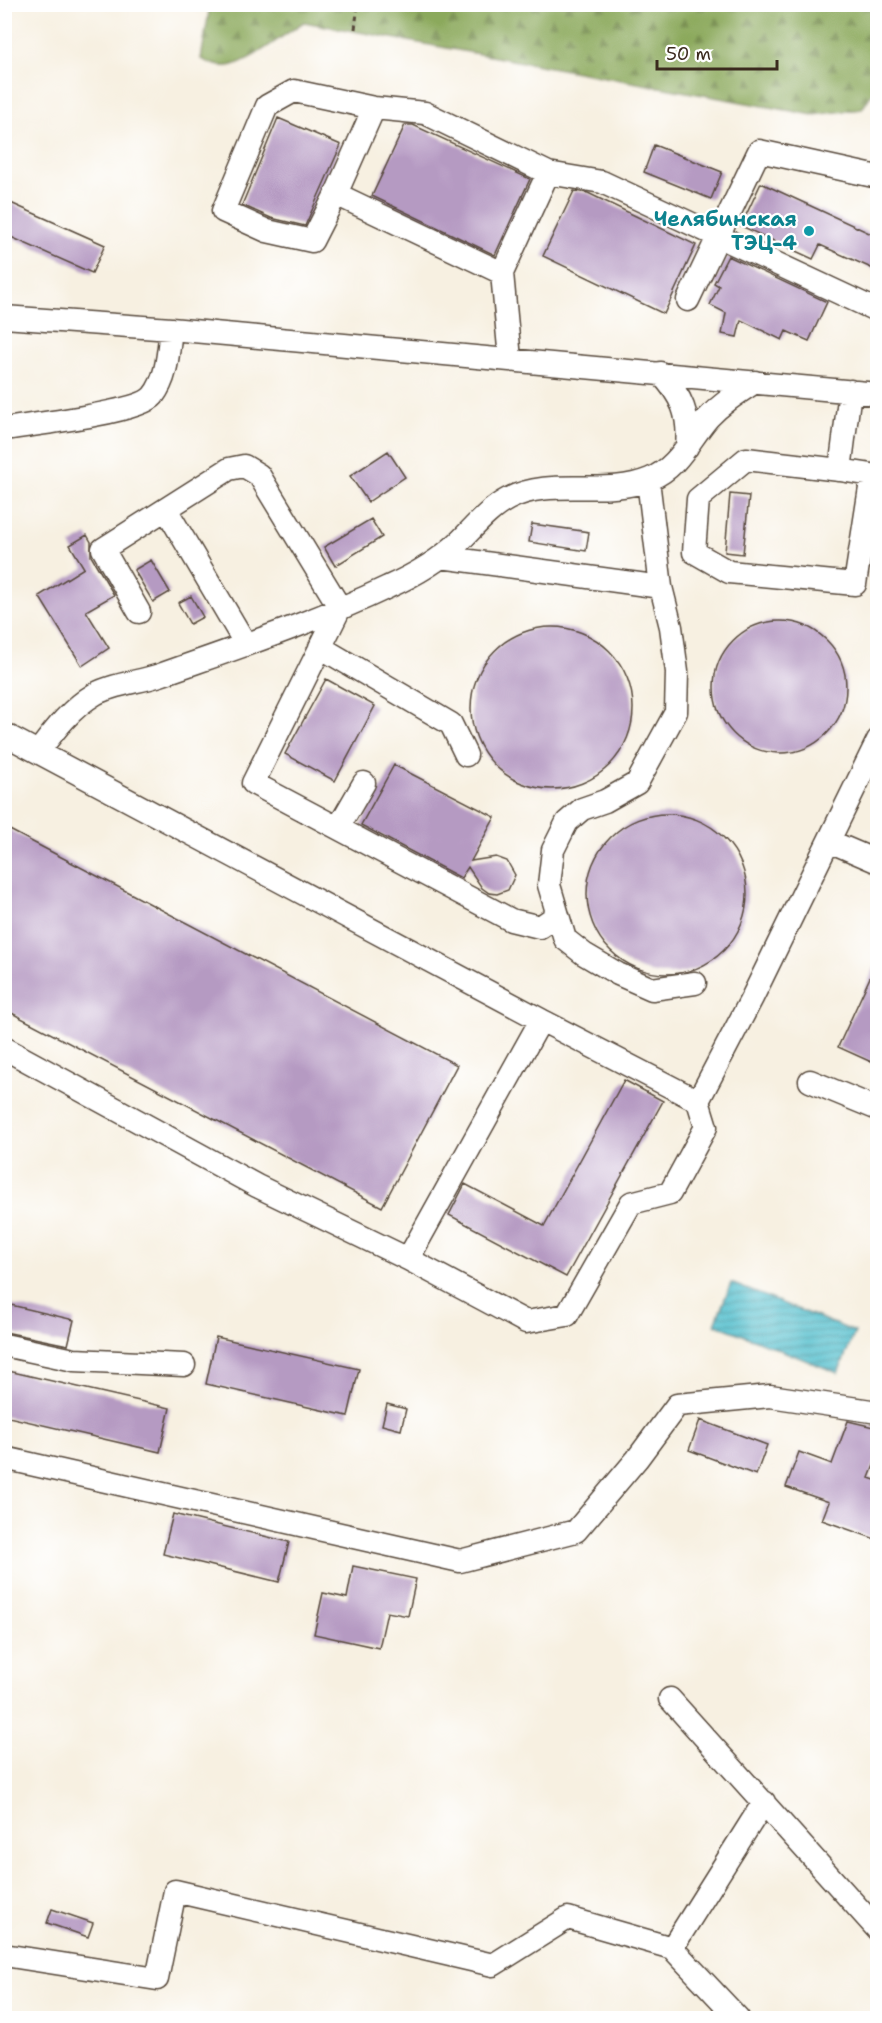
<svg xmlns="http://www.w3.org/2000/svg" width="882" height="2023" viewBox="0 0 882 2023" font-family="'Shantell Sans',sans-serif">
<defs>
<pattern id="forest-firs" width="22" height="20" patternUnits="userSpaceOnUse" patternTransform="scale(1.5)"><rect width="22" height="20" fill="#8ba95c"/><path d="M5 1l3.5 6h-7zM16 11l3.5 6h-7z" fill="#738a4b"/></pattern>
<pattern id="water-rules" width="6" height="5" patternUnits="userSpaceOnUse" patternTransform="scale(1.5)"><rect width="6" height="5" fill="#53bfcd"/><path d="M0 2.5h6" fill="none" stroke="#469ba6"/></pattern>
</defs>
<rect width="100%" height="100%" fill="#fff"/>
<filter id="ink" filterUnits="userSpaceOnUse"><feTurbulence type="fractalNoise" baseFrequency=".0167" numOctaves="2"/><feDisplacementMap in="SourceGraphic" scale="12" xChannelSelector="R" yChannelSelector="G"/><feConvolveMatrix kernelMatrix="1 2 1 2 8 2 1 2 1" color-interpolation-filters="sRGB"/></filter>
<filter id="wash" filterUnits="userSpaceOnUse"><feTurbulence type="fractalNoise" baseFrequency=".008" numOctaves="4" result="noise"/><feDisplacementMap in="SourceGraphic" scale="24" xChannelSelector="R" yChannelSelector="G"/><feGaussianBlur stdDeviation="1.35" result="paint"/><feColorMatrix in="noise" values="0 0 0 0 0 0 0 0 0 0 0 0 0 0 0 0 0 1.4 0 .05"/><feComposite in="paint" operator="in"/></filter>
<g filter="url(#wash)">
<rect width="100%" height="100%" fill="#f7f0e1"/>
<path fill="url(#forest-firs)" stroke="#636a3d" stroke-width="1.5" d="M210 5H877V85L862 109 813 115 304 22C286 33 248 64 228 66 218 67 210 63 201 59Z"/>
<path fill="url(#water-rules)" stroke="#477476" stroke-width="1.5" d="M731 1283 855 1332 838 1373 715 1324Z"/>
<g id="blocks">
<path fill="#b59ac2" d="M278 118 341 145 305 226 271 218 242 205Z
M405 125H413L530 179 495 255 372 196Z
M654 145 722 172 711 199 644 172Z
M761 183 878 237V271L820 245 813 259 741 226Z
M574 191 588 193 696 245 664 314 543 256Z
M4 200 105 245 92 273 4 234Z
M728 256 827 302 809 341 786 331 782 340 741 320 737 337 722 334 726 313 710 305 719 286 714 283Z
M388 451 405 477 368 502 350 476Z
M730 494 749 496 743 554 725 552Z
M371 519 382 537 335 566 324 547Z
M532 524 589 532 586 551 529 542Z
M87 535 91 542V556L114 595 86 611 109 648 82 666 39 596 84 568 70 545Z
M151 560 170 592 153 602 134 570Z
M191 596 203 617 190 624 178 603Z
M714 687a66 66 0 1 1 132 0a66 66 0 1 1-132 0Z
M471 708a81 81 0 1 1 162 0a81 81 0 1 1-162 0Z
M326 679 375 706 335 781 285 754Z
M394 765 495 817 471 861 496 857 507 861 515 875 508 890 497 894 489 893 482 888 468 867 461 878 361 825Z
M587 894a80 80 0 1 1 160 0a80 80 0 1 1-160 0Z
M4 827 457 1065 382 1207 4 1009Z
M878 960V1065L838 1047Z
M624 1080 663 1101 566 1277 449 1215 465 1184 544 1226Z
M11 1305 74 1320 68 1345 5 1332Z
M216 1337 359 1369 348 1416 206 1384Z
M4 1370 170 1408 160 1452 4 1416Z
M387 1404 406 1409 401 1430 382 1425Z
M700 1420 767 1445 756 1475 689 1450Z
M848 1421 878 1428V1455L869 1478 878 1481V1540L822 1520 829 1502 786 1487 799 1452 832 1464Z
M173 1514 289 1542 279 1582 163 1554Z
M353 1566 416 1579 408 1616 387 1612 379 1648 314 1634 323 1593 347 1598Z
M52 1909 93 1923 88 1937 47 1923Z"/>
</g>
</g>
<g filter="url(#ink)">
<use href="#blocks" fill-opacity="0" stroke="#57483b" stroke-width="1.5"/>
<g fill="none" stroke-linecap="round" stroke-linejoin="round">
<defs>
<path id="minor" d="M336 194 374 108
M502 273 336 194 312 241 267 231 223 211 267 106 294 91 374 108 425 113 548 173 602 182 878 311
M688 300 759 151 878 177
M4 317 171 329 878 394
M510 359 502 273 548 173
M660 373C682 396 690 415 687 447
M4 429C31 425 140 412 153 396 168 377 168 351 171 329
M840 470 872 475 855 584 729 572 694 552 698 499 746 459 840 470 850 391
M648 480 661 587 671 627 677 672 676 712 637 783 605 801 582 809 567 822 553 850 549 885 565 939 584 954 618 974 652 989 695 983
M166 509 245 643
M441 557 661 587
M139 612 103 549 229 469 244 466 259 475 340 608 253 783 511 920 540 927 556 916
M320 647 451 724 466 755
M4 734 541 1020
M38 752C54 731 71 708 95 694 113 684 139 682 160 675 236 648 315 622 388 587 415 575 439 561 460 541 475 526 489 509 508 499 552 476 604 498 650 479 679 467 689 440 708 418 722 403 738 393 755 382
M338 828 364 783
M829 841 878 862
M4 1048 257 1186 408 1259 526 1322 567 1315 631 1203 670 1193 706 1127 698 1101 752 998 878 740
M810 1081 878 1109
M408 1259 541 1020 698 1101
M4 1345 74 1360 184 1365
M4 1458 460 1561 576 1531 637 1459 677 1405 770 1396 878 1412
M670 1699 878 1930
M672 1948 764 1802
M4 1955 157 1979 175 1891 493 1965 568 1918 672 1948 738 2018"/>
</defs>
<use href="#minor" stroke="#57483b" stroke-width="25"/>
<path stroke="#57483b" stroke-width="3" stroke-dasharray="4.5 4.5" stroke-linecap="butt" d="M355 29 358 4"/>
<use href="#minor" stroke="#fff" stroke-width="22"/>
</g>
</g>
<circle fill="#0f9aa8" stroke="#fff" stroke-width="2" cx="809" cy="231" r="6"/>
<g text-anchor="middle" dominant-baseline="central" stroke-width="4.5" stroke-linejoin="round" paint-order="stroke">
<g font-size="21" font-weight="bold" fill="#0d838f" stroke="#fff" text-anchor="end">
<text x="797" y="219">Челябинская<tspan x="797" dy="24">ТЭЦ-4</tspan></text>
</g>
</g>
<rect width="882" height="2023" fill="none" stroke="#fff" stroke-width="24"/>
<path d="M657 60v9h120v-9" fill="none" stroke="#3b2a1e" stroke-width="3"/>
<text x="666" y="60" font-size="18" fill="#3b2a1e" stroke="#ffffff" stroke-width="4.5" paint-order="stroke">50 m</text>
</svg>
